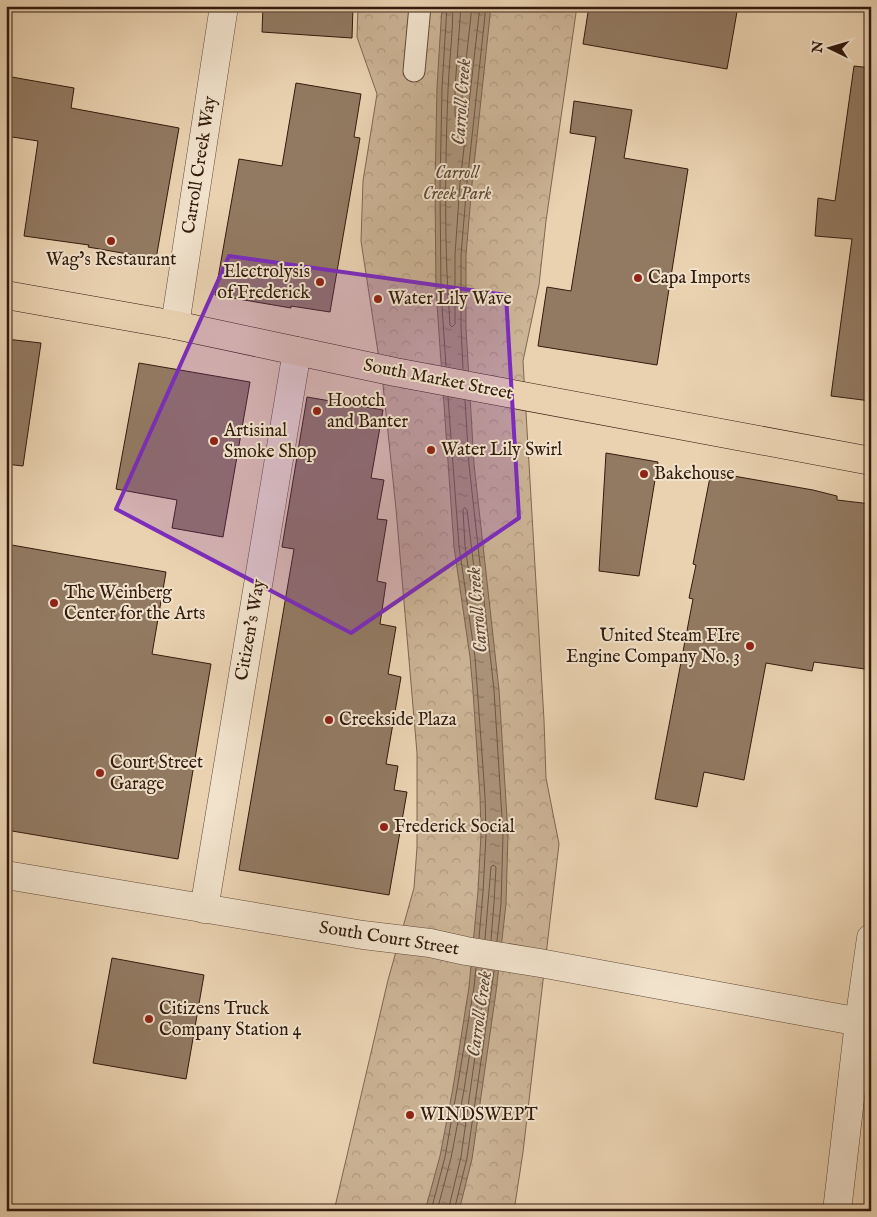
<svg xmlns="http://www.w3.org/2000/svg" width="877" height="1217" viewBox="0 0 877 1217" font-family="'IM FELL English',serif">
<defs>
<pattern id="forest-crowns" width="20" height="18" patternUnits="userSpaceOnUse" patternTransform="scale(1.25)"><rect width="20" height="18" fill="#cbb395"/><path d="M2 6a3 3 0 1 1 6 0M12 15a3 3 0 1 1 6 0" fill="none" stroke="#af997f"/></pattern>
<pattern id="water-ripples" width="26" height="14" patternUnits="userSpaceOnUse" patternTransform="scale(1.25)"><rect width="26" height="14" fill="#ab9379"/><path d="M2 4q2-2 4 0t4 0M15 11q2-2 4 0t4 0" fill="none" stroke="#8c7762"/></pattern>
</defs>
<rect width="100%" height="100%" fill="#ead2b1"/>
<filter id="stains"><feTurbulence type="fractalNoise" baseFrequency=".004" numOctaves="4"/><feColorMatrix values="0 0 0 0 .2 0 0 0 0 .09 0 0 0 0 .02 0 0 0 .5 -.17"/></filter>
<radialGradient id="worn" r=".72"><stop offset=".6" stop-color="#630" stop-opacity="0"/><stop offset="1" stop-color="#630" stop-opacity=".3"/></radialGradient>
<path fill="url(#forest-crowns)" stroke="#7e6651" d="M358 6H577L546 221 539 285 523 361 544 720 546 778 559 844 523 1152 514 1211H334L388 980 414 888 417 847V753L396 509 383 385 361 241 363 181 377 94 357 37Z"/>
<path fill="url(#water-ripples)" stroke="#7b634e" d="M442 6H491L472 184 466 255V328L474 464 499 690 508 834 506 904 496 992 472 1159 459 1211H425L440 1156 453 1088 469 987 478 891 481 834 480 796 473 691 470 657 454 547 436 291 435 186 437 87Z"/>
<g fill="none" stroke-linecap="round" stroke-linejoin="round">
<path stroke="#6e5643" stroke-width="1" d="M453 6C453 34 449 62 448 90 445 168 444 247 450 325L452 327 455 324V255L460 183 480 6
M461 6 455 88V116L457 118 460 116 472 6
M446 366 441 291 440 186 442 88 447 6
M463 369 461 328V255L467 183 486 6
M448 397 459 546 475 657 485 796 486 835 483 892 479 938
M465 400 469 465 494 690 503 834 501 904 497 941
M465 508 467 510 476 585 474 588 471 586 465 546 463 510Z
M485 939 491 867 493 865 496 867 494 903 491 940
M431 1211 445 1157 457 1089 474 987 476 968
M437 1211 451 1158 464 1090 480 988 482 969
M448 1211 461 1157 487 970
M454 1211 467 1158 494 971"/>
</g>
<path fill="#927a62" stroke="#321a0d" d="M263 6H353L352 38 262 32Z
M589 6H738L727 69 583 44Z
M854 66 871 68V401L831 396 852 239 815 236 818 198 835 201Z
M6 76 74 88 71 108 179 128 156 259 88 247 89 245 24 236 38 141 6 136Z
M296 83 361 94 354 137 360 138 330 312 291 306V308L215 295 239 159 282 166Z
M574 101 632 110 624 158 688 169 657 365 538 346 547 287 571 291 596 137 570 133Z
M6 339 41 343 23 466 6 464Z
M139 363 250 382 223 537 172 528 177 500 116 489Z
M307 397 383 410 371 478 384 480 377 519 387 520 377 581 386 583 380 624 396 627 388 674 401 677 386 764 398 766 394 790 407 792 389 895 239 870 294 549 282 547Z
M606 453 658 462 639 576 599 571Z
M711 472 813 490 837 496V500L871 504V626L865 669 814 662 812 671 766 663 744 780 704 772 697 807 655 799 693 599 689 598 696 565 693 564Z
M6 544 166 572 152 654 211 664 178 859 6 830Z
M112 958 204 975 186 1079 93 1063Z"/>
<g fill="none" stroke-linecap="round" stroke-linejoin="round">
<defs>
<path id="pedestrian" d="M414 71 420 6"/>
<path id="minor" d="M175 325 224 6
M6 875 363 935 430 943 466 951 540 963 871 1024
M204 909 297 351
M837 1211 859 1022 871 938"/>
<path id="primary" d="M6 295 175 325 395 372 871 461"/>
</defs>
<use href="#pedestrian" stroke="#604836" stroke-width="23"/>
<use href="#minor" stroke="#604836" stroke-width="29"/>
<use href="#primary" stroke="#321a0d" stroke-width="29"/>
<use href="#pedestrian" stroke="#f1e2cc" stroke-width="21"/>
<use href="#minor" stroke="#f1e2cc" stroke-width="28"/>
<use href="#primary" stroke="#ead2b1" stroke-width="28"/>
</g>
<path fill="#7b2cbf" fill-opacity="0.2" stroke="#7b2cbf" stroke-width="4" stroke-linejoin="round" d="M229 256 506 295 519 518 351 633 116 509Z"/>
<g fill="#8f2418" stroke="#f1e2cc" stroke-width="2">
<circle cx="111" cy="241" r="5"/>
<circle cx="638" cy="278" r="5"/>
<circle cx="320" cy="282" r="5"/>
<circle cx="378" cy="299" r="5"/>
<circle cx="317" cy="411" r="5"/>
<circle cx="214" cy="441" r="5"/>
<circle cx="431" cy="450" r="5"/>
<circle cx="644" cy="474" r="5"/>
<circle cx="54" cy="603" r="5"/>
<circle cx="750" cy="646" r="5"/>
<circle cx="329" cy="720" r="5"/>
<circle cx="100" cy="773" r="5"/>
<circle cx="384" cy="827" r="5"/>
<circle cx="149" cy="1019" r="5"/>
<circle cx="410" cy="1115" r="5"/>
</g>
<g text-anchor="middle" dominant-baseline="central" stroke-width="4" stroke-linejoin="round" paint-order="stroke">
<g font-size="18" fill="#321a0d" stroke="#f1e2cc">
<text transform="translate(200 165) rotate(-81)">Carroll Creek Way</text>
<text transform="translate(438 380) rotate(11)">South Market Street</text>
<text transform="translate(251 630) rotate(-80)">Citizen's Way</text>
<text transform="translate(389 939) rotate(9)">South Court Street</text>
</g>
<g font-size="18" font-style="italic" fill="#604836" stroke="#f1e2cc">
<text x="457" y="173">Carroll<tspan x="457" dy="21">Creek Park</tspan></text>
</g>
<g font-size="18" fill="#321a0d" stroke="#f1e2cc" text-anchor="start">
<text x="111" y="260" text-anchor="middle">Wag’s Restaurant</text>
<text x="310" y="272" text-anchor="end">Electrolysis<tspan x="310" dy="21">of Frederick</tspan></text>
<text x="648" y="278">Capa Imports</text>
<text x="388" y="299">Water Lily Wave</text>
<text x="327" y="401">Hootch<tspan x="327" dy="21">and Banter</tspan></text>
<text x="224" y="431">Artisinal<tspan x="224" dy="21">Smoke Shop</tspan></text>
<text x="441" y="450">Water Lily Swirl</text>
<text x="654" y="474">Bakehouse</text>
<text x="64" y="593">The Weinberg<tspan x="64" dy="21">Center for the Arts</tspan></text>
<text x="740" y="636" text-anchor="end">United Steam FIre<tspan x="740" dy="21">Engine Company No. 3</tspan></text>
<text x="339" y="720">Creekside Plaza</text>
<text x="110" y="763">Court Street<tspan x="110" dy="21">Garage</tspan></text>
<text x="394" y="827">Frederick Social</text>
<text x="159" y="1009">Citizens Truck<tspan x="159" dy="21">Company Station 4</tspan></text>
<text x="420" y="1115">WINDSWEPT</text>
</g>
<g font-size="19" font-style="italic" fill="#5c4433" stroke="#f1e2cc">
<text transform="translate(462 102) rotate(-86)">Carroll Creek</text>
<text transform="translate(478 610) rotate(-95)">Carroll Creek</text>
<text transform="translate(480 1014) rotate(-82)">Carroll Creek</text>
</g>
</g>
<rect width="877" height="1217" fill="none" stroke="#ead2b1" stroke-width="25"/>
<rect x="8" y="8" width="862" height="1202" fill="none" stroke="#321a0d" stroke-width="2.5"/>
<rect x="12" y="12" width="852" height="1192" fill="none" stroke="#321a0d"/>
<g transform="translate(830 48) rotate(275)" stroke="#f1e2cc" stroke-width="4" paint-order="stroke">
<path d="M0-4L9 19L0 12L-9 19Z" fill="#321a0d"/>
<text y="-8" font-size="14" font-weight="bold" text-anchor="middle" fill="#321a0d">N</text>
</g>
<rect width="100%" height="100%" filter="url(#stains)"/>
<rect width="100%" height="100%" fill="url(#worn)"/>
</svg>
